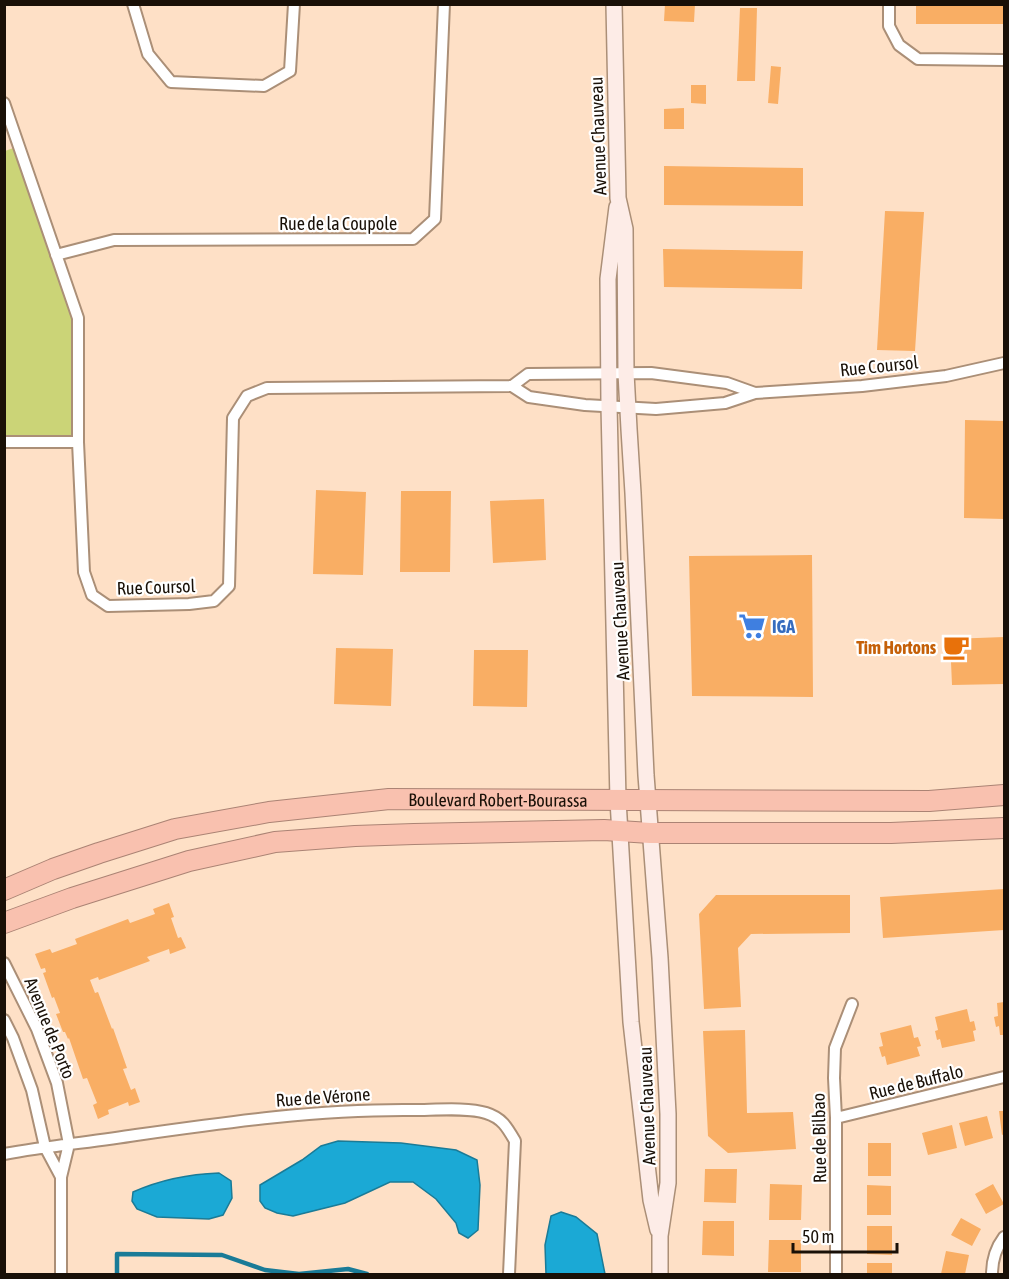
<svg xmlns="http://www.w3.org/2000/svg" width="1009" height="1279" viewBox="0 0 1009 1279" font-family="'Asap Condensed',sans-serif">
<rect width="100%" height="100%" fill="#fee0c6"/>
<path fill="#cbd477" d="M19 146 78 318V442H5V151Z"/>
<path fill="#1ba9d5" stroke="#1a7b97" stroke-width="1.5" d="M338 1141 401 1143 456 1150 477 1160 480 1185 478 1230 468 1238 459 1233 456 1223 436 1199 413 1182H390L345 1203 293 1216 277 1213 265 1208 260 1201V1185L302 1160 321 1146Z
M219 1173 231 1181 232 1198 223 1215 209 1219 157 1217 137 1209 132 1201 133 1192C160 1180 189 1174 219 1173Z
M561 1212 576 1217 597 1234 605 1274H546L545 1245 551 1216Z"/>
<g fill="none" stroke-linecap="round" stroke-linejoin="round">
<path stroke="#1a7b97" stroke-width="4.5" d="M117 1274V1254L222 1255 265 1270 299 1274 348 1269 367 1274"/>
</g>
<path fill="#f9ae64" d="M665 4H695L694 22 664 21Z
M916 4H1004V24H916Z
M740 8H757L755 81H737Z
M771 66 781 67 778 104 768 103Z
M691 85H706V104L691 103Z
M684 108V129H664V109Z
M664 166 803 168V206L664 205Z
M885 211 924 212 915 351 877 350Z
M663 249 803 251 802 289 664 287Z
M965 420 1004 421V519L964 518Z
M316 490 366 492 363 575 313 574Z
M401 491H451L450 572H400Z
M544 499 546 560 493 563 490 501Z
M812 555 813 697 692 696 689 556Z
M1004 637V684L952 685 950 639Z
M336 648 393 649 391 706 334 704Z
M474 650H528L527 707 473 706Z
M1004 889V930L883 938 880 897Z
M716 895H850V933L751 934 738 948 741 1007 704 1009 699 914Z
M169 903 174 917 171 918 178 938 181 937 186 948 170 954 169 949 147 957 150 961 99 980 98 977 90 980 95 993 98 992 112 1029 113 1028 127 1068 123 1069 131 1090 135 1088 140 1102 129 1106 128 1102 108 1110 109 1114 98 1119 93 1105 97 1103 87 1078 83 1079 69 1038 68 1039 65 1032H63L56 1014 60 1013 54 997 52 998 43 973 46 972 45 968 41 969 35 954 50 949 52 953 77 944 75 939 128 919 130 923 155 914 153 909Z
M1004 1002V1035H1000L999 1026 996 1027 994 1017 998 1016 997 1003Z
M967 1009 970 1022 974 1021 976 1030 973 1031 975 1041 942 1048 940 1039 937 1040 935 1031 938 1030 935 1017Z
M911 1025 914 1038 918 1037 921 1046 917 1047 920 1056 887 1065 885 1056 882 1057 879 1047 883 1046 880 1033Z
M745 1030 747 1113 793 1112 796 1149 728 1153 708 1136 703 1031Z
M999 1111H1004V1134L1002 1135Z
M987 1116 993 1138 965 1146 959 1123Z
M952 1125 957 1148 928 1155 922 1133Z
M868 1143H891V1176H868Z
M705 1169H737L736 1203 704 1202Z
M770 1184 802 1185 801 1220H769Z
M993 1184 1004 1204 986 1214 975 1194Z
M867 1185 891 1186V1215H867Z
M961 1218 981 1229 972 1246 951 1235Z
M703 1221H734V1256L702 1255Z
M867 1226H892V1255L867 1254Z
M769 1240H801V1272H768Z
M946 1251 969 1255 965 1274H941Z
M867 1263H892V1274H867Z"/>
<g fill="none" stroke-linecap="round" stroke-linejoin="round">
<defs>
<path id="street" d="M133 4 148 54 171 82 264 86 290 71 294 4
M889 4V26L899 45 918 59 1004 60
M4 103 78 318V442L84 572 92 595 108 606 189 604 214 601 229 586 233 418 247 396 267 388 512 386 529 397 585 405 656 409 725 403 755 393 862 386 946 376 1004 363
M56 255 114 240 413 239 435 219 444 4
M512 386 528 374 651 373 727 383 755 393
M4 442H78
M4 963 37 1029 57 1083 69 1144 61 1177V1274
M4 1020 13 1038 32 1090 45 1147 61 1177
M836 1118 1004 1077
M4 1154C48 1146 92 1142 136 1135 228 1122 320 1109 413 1110 434 1110 468 1107 486 1113 502 1118 507 1127 515 1141L509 1274
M836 1274V1118L834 1078 835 1048 852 1004
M992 1274C992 1260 995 1249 1004 1237"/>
<path id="secondary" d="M614 4 618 198 625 229 626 373 629 429 633 493 646 775 660 958 668 1114V1183L660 1236V1274
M617 207 608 279 609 406 618 800 631 1022 651 1200 658 1230"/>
<g id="highway">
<path id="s1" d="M4 890 53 869 99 853 175 829 269 812 389 799 929 801 1004 795"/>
<path d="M4 923 72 898 189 861 275 842 355 836 414 834 604 830 650 833H891L1004 828"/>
</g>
</defs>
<use href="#street" stroke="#ab8f77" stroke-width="14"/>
<use href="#secondary" stroke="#ab8f77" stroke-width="18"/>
<use href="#highway" stroke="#ab8374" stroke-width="22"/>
<use href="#street" stroke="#fff" stroke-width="10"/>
<use href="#secondary" stroke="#fdece7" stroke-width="15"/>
<use href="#highway" stroke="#f9c1af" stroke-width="20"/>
</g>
<defs>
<symbol id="supermarket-bare" viewBox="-9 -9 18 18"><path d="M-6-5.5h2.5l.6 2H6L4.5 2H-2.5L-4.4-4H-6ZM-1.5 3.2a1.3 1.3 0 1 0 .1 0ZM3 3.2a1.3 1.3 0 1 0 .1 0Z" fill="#3f7fe0" stroke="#fff" stroke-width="2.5" paint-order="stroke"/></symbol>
<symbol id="cafe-bare" viewBox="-9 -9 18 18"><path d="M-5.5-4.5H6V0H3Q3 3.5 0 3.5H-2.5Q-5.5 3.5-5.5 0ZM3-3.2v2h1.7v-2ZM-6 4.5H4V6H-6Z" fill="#e8710a" stroke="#fff" stroke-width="2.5" paint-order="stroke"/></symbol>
</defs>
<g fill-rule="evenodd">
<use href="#supermarket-bare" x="733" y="607" width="38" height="38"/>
<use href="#cafe-bare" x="937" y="628" width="38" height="38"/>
</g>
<g text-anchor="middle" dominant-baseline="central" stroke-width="4.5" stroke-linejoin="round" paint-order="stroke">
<g font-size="18" fill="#191007" stroke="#fff">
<text transform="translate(598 136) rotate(-92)">Avenue Chauveau</text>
<text x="338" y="223">Rue de la Coupole</text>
<text transform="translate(879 366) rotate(-6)">Rue Coursol</text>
<text transform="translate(156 587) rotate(-2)">Rue Coursol</text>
<text transform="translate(620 621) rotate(-93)">Avenue Chauveau</text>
<text stroke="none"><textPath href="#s1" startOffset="507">Boulevard Robert-Bourassa</textPath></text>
<text transform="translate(50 1028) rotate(68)">Avenue de Porto</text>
<text transform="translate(916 1082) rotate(-14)">Rue de Buffalo</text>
<text transform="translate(323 1097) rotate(-4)">Rue de Vérone</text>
<text transform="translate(647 1106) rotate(-92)">Avenue Chauveau</text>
<text transform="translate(819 1138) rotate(-91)">Rue de Bilbao</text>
</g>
<g font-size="18" font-weight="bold" fill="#366cbe" stroke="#fff" text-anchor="start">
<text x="772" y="626">IGA</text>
</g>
<g font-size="18" font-weight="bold" fill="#c56008" stroke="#fff" text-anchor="end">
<text x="936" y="647">Tim Hortons</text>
</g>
</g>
<rect width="1009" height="1279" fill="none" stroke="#191007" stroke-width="12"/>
<path d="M793 1243v9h104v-9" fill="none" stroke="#191007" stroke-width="3"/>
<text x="802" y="1243" font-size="18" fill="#191007" stroke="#ffffff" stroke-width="4.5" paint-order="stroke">50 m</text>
</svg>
